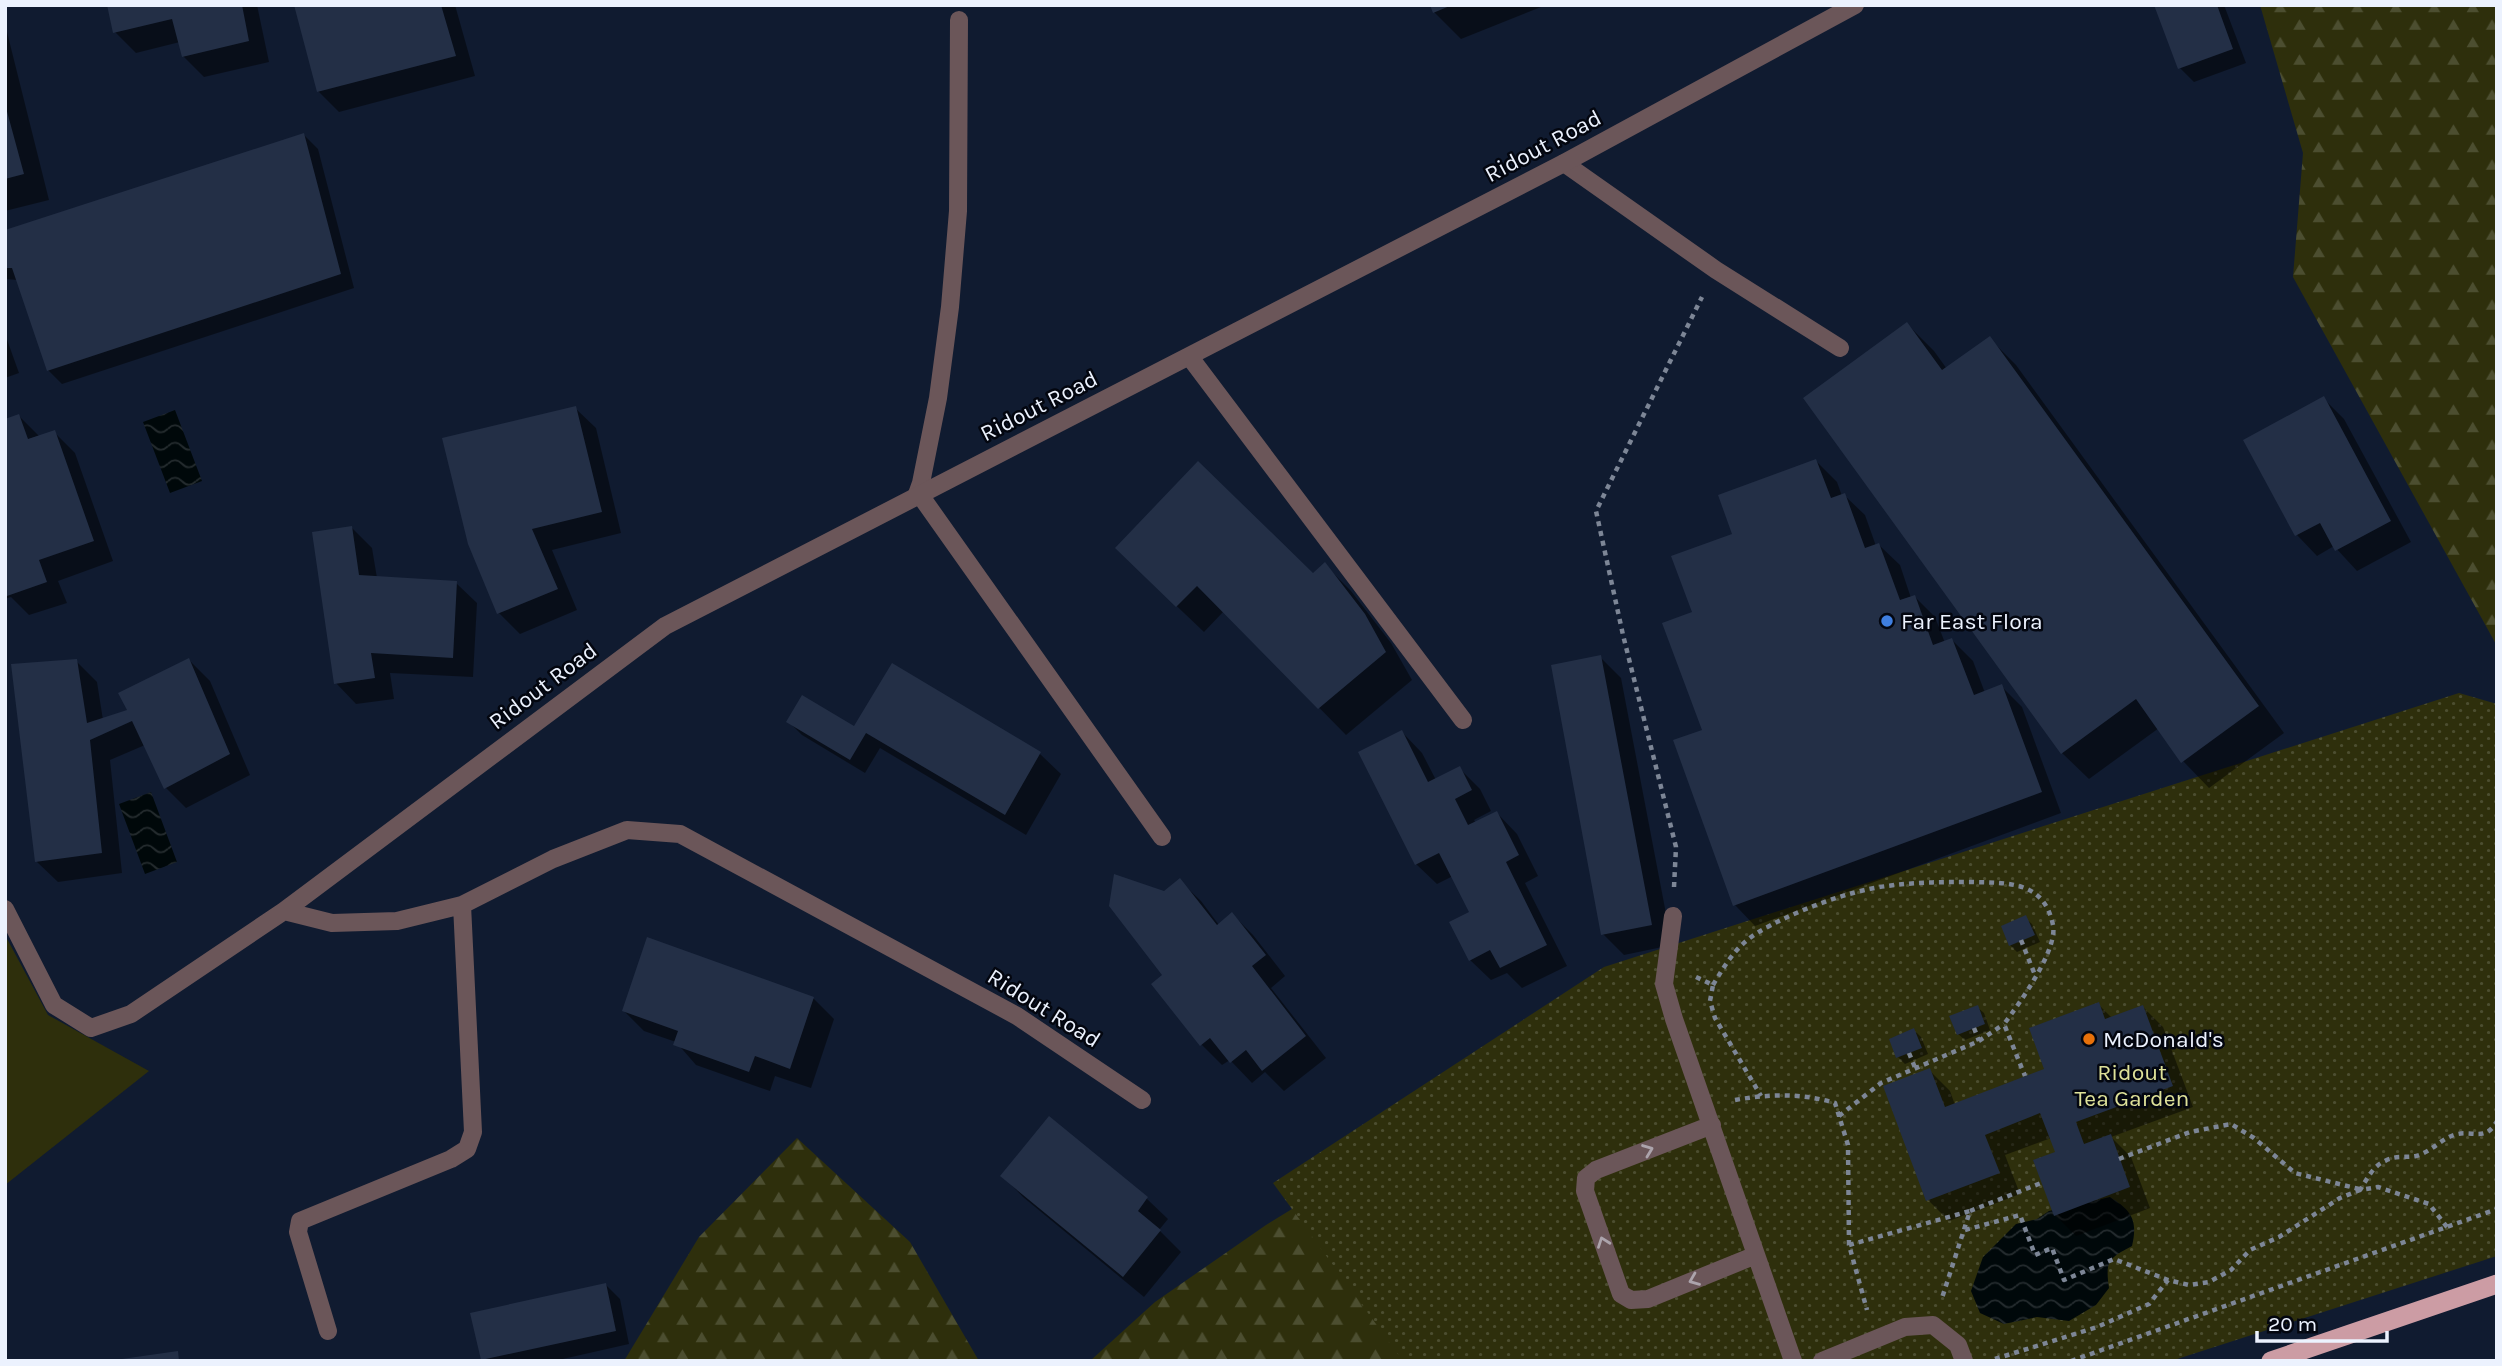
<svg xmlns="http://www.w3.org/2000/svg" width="2502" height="1366" viewBox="0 0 2502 1366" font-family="Karla,sans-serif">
<defs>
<pattern id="forest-firs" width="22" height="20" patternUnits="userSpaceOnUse" patternTransform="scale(1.75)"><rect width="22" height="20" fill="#2e2f0c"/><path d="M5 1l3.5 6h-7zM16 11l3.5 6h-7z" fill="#4c4e30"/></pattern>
<pattern id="park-dots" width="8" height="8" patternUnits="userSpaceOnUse" patternTransform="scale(1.75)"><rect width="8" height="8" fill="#2e2f0c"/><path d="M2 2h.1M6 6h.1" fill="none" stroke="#4c4e30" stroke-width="1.8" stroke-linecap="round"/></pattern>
<pattern id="water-waves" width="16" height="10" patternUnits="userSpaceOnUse" patternTransform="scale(1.75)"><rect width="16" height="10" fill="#00080a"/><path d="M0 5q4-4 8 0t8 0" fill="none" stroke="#252c2f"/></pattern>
</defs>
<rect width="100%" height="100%" fill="#101b30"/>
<path fill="#2e2f0c" d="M5 935 48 1015 149 1071 5 1185Z"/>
<path fill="url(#forest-firs)" d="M2260 5H2497V646L2293 277 2303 153Z
M1463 1104 1542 1361H1090L1155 1302 1266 1225Z
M797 1138 910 1242 979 1361H624L699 1237Z"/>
<path fill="url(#park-dots)" d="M2459 693 2497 704V1256L2171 1361H1403L1273 1183 1604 967Z"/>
<path fill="url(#water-waves)" d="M175 410 202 481 170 493 143 422Z
M151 792 177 862 145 874 119 804Z
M2110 1197C2132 1211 2138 1220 2132 1246 2109 1258 2105 1261 2109 1288L2096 1305 2069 1321 2037 1317 2004 1324 1980 1313 1971 1291 1983 1257 2016 1224 2037 1219 2049 1211Z"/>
<path fill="#0007" d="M108 5H257L269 62 204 77 183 56 180 42 136 53 115 32Z
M301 5H455L475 76 339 112 318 91Z
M1431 5H1546L1461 39 1434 12Z
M2156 5H2224L2246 63 2194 82 2180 68Z
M5 24 49 200 5 211Z
M304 135 318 149 354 288 62 384 48 370 18 280 5 279V233Z
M1907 324 1934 351 1947 369 1989 338 2016 365 2284 733 2209 788 2183 761 2159 728 2089 779 2062 753Z
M5 334 19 373 5 378Z
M2323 398 2344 419 2411 542 2357 571 2334 546 2317 556 2297 535Z
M575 408 596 428 621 533 552 550 577 610 520 634 499 613Z
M19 416 40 437 54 432 75 453 113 561 58 581 67 603 29 615 11 597 5 599V421Z
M1816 461 1837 482 1842 496 1844 495 1865 515 1876 546 1879 545 1900 565 1911 598 1915 597 1935 617 1945 643 1952 640 1973 661 1985 693 2002 687 2022 707 2061 813 1755 926 1735 905 1704 731 1734 535Z
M352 528 372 548 377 578 456 583 477 603 473 677 390 673 394 699 356 704 336 683Z
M1325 565 1351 591 1391 643 1412 680 1346 735 1224 611 1204 632 1144 575H1313Z
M1600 657 1621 678 1672 945 1624 955 1603 934Z
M189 660 210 681 250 775 186 808 166 788 145 745 110 760 122 873 58 882 37 862 76 661 97 682 103 720 130 711Z
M892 665 1040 754 1061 774 1026 835 880 748 865 773 802 735 788 721 862 731Z
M1402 732 1422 753 1436 780 1460 769 1480 789 1491 811 1474 820 1476 823 1497 813 1517 834 1538 876 1525 883 1567 966 1522 988 1507 973 1491 980 1470 960 1471 912 1453 876 1437 884 1416 864Z
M1180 881 1201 901 1219 925 1232 914 1253 935 1285 976 1271 988 1326 1058 1284 1091 1265 1072 1252 1083 1230 1060 1222 1065 1201 1044 1165 975 1164 893Z
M2025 918 2032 924 2040 942 2017 952 2010 945Z
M648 940 814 999 834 1019 811 1088 775 1076 770 1091 696 1065 676 1042 644 1031 624 1011Z
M2098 1004 2112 1018 2143 1007 2163 1027 2193 1107 2111 1137 2131 1157 2150 1208 2076 1236 2055 1215 2057 1153 2051 1138 2005 1155 2020 1194 1949 1221 1928 1200 1929 1070 1950 1091 1955 1105 2046 1070Z
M1977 1007 1984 1013 1990 1030 1965 1040 1958 1034Z
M1914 1030 1921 1037 1928 1054 1905 1064 1898 1057 1891 1040Z
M1050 1118 1147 1199 1168 1219 1159 1230 1181 1252 1144 1297 1023 1197 1003 1176Z
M606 1285 620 1299 629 1344 554 1361 483 1359Z"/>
<path fill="#232f46" d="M107 5H242L249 41 182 57 172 19 113 33Z
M294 5H441L456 56 317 92Z
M1430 5H1452L1433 13Z
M2154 5H2217L2233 49 2178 69Z
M5 104 24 174 5 179Z
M304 133 341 274 47 371 12 268H5V230Z
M1907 322 1942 370 1990 336 2259 706 2181 763 2136 699 2061 754 1803 398Z
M2324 396 2391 521 2335 551 2320 523 2295 536 2243 440Z
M576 406 602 512 532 529 558 589 497 614 468 544 442 438Z
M19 414 28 439 55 430 94 541 39 560 47 582 7 596 5 419Z
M1816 459 1831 498 1845 493 1865 548 1879 543 1900 600 1915 595 1933 645 1952 638 1974 695 2002 684 2042 792 1733 906 1673 740 1702 730 1662 623 1692 612 1671 556 1732 534 1718 495Z
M1198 461 1313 573 1325 562 1365 614 1386 652 1318 709 1197 586 1176 607 1115 548Z
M352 526 359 575 457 581 453 658 371 653 375 678 334 684 312 532Z
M1601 655 1652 925 1601 935 1551 665Z
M189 658 230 754 164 789 132 721 90 740 102 853 35 862 11 664 77 659 87 723 127 710 118 693Z
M892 663 1041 752 1005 815 866 733 850 760 786 722 802 695 854 726Z
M1402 730 1428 782 1460 766 1472 790 1455 799 1468 825 1497 811 1519 855 1506 862 1547 945 1500 968 1490 950 1469 961 1449 922 1469 912 1439 853 1415 865 1358 752Z
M1114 874 1164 891 1180 878 1217 925 1232 912 1266 955 1252 966 1306 1036 1262 1071 1246 1050 1230 1063 1210 1038 1200 1046 1151 984 1162 975 1109 906Z
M2026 915 2035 935 2009 946 2001 926Z
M647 937 814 997 790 1069 755 1056 749 1072 673 1045 678 1031 622 1011Z
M2099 1002 2105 1019 2143 1005 2173 1086 2076 1122 2084 1144 2111 1134 2130 1187 2054 1216 2033 1160 2055 1152 2040 1113 1985 1135 2000 1173 1926 1201 1883 1086 1930 1068 1945 1107 2044 1069 2029 1028Z
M1978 1005 1985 1024 1957 1035 1949 1016Z
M1914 1028 1922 1048 1896 1058 1889 1039Z
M1049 1116 1148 1197 1138 1211 1161 1230 1123 1277 1000 1176Z
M606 1283 616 1331 481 1360 470 1313Z
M178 1351 179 1361H123L122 1359Z"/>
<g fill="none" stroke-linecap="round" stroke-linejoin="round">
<path stroke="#7d8696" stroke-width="4.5" stroke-dasharray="5 5" stroke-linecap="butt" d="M1674 887 1676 847 1623 635 1596 511 1702 297
M2021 940 2035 975
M1696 977 1713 985 1710 1001 1715 1018 1761 1096
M1713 985C1725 965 1736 946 1757 933 1792 912 1847 891 1887 886 1916 882 1944 882 1973 882 2009 883 2044 881 2053 925 2058 950 2019 1004 2004 1024L2025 1076
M1974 1028 1979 1041
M1909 1053 1916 1070
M1735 1100C1769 1094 1802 1093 1835 1103L1848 1145 1849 1245 1867 1310
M1839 1116 1881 1083 1979 1041 2004 1024
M2119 1159 2190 1132 2231 1124 2254 1138 2295 1173 2359 1189
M1970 1211 2041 1183
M2447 1227 2429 1204 2378 1187 2360 1190C2367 1179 2373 1166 2385 1161 2395 1155 2406 1158 2416 1156 2431 1152 2441 1139 2454 1135 2472 1129 2485 1143 2497 1121
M1965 1230 2020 1215 2035 1255 2052 1248 2064 1280 2114 1259 2168 1280 2189 1285 2209 1282 2231 1270 2250 1250 2279 1237 2340 1198 2360 1190
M1849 1245 1970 1211 1942 1298
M1995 1359 2097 1327 2149 1304 2168 1280
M2071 1361 2497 1209"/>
<path stroke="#6b5659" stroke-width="18" d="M1564 163 1716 270 1840 348
M916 497 921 483 938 398 950 307 958 211 959 20
M1673 916 1664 984 1674 1019 1793 1361
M1712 1125 1596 1170 1586 1178 1585 1191 1621 1294 1631 1300 1648 1299 1756 1255
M1822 1361 1905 1327 1933 1325 1958 1345 1964 1361"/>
<path stroke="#6b5659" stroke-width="18" d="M1189 356 1463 720
M920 495 1162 837
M5 909 54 1005 91 1028 131 1014 284 911 665 626 1564 163 1855 5
M284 911 332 923 397 921 462 905 553 859 627 830 680 834 1017 1016 1142 1100
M328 1331 298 1232 300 1221 451 1159 467 1149 473 1132 462 905"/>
<path stroke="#cc9ca4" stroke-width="19" d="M2271 1361 2497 1284"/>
</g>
<defs><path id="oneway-chevron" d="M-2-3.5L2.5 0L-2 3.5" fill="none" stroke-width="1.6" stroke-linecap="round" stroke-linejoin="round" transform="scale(1.75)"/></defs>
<g stroke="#aca4ac">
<use href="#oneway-chevron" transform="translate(1648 1150) rotate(-21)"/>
<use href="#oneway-chevron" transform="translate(1603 1242) rotate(-110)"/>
<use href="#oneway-chevron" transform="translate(1694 1280) rotate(158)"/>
</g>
<circle fill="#3f7fe0" stroke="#03060f" stroke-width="2.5" cx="1887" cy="621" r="7"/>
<circle fill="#e8710a" stroke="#03060f" stroke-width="2.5" cx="2089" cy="1039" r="7"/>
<g text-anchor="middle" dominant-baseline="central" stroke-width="5" stroke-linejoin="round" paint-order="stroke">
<g font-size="23" fill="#ecf2fe" stroke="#03060f">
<text transform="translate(1543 146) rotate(-28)">Ridout Road</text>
<text transform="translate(1039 406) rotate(-27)">Ridout Road</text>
<text transform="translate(543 686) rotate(-37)">Ridout Road</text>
<text transform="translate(1044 1008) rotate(32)">Ridout Road</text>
</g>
<g font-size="23" fill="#ecf2fe" stroke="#03060f" text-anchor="start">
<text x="1901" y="621">Far East Flora</text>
<text x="2103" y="1039">McDonald's</text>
</g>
<g font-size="23" fill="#dee199" stroke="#03060f">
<text x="2132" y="1072">Ridout<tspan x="2132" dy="26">Tea Garden</tspan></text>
</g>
</g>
<rect width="2502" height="1366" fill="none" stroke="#ecf2fe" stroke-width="14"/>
<path d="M2257 1331v10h130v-10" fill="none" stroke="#ecf2fe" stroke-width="3.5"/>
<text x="2268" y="1331" font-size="21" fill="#ecf2fe" stroke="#03060f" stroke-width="5" paint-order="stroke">20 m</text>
</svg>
